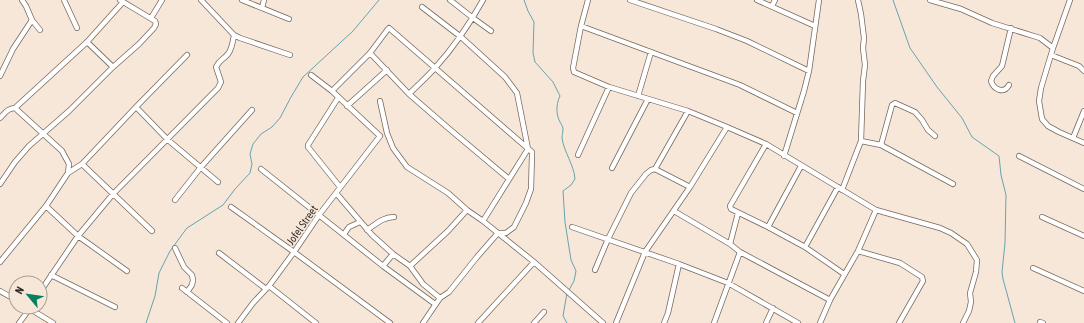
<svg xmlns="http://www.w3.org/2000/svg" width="1084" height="323" viewBox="0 0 1084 323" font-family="'Asap Condensed',sans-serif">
<rect width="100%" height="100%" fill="#f7e7d9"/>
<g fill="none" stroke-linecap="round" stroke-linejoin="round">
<path stroke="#66a3af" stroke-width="1" d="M524 0 528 11 534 22 533 53 535 62 553 82 560 96C557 102 556 110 558 117 559 121 562 125 563 128 563 132 562 135 562 138 564 152 574 165 575 179L571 185 563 191 565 222 571 260 576 271 574 281 569 290
M893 0 910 48 937 87 962 118 972 137 999 156 1001 175 1006 195 1005 243 1002 272 1003 279 1015 323
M146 323 155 296 159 273 170 251 187 228 223 205 235 189 250 173 252 164 250 154 253 144 261 134 272 127 280 118 291 97 303 77 353 31 379 0
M567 323 563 316 567 293"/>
<defs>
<path id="minor" d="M22 0 26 6 32 20 40 30
M64 0 77 28
M201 0 234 35 240 38 290 55
M242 0 289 19
M450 0 473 18 491 31
M588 0 581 26 573 68 574 72 609 87 688 111 727 127 766 144 876 210 940 228 951 233 967 244 977 260 976 272 970 293 971 302 969 311 963 323
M630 0 716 29 747 41 809 71
M757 0 815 26
M930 0 961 9 992 23 1040 38 1053 48
M1070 0 1053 48 1041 88 1039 101 1042 119 1048 126 1059 132 1084 143
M772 6 775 0
M422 7 461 37 505 77 517 93 528 149 483 221
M262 8 264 0
M151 18 162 0
M581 26 740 85 797 113
M87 42 113 67
M370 53 409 94 447 127 509 179
M1051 55 1079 66 1084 71
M0 76 13 49 32 20
M1009 85C1004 94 994 90 991 81L993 76 1002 66 1011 28
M332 91 370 53 388 29 389 28 532 152V155L531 189 526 203 514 227 506 233H498L477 257 449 292 440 298 423 323
M409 94C418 85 427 77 435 68 454 47 469 25 483 0
M638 96 651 52
M338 98 308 145V147L340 187
M380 101 387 133 393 148 407 167 448 193 467 210 483 221 534 262 603 323
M347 106 387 70
M136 107 168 140 218 182
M15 108 87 42 123 2
M0 118C5 113 8 108 15 108L62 151 69 164 68 173
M1073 138 1084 111
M861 141 881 145 953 184
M766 144 730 206 731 209 768 227 805 247 844 274
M881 145 892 105 895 103 915 112 922 120 928 130 935 136
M578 155 609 87
M784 156 804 91 809 71 819 0
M1019 156 1084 189
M82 164 152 231
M612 168 648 99
M261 169 383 266 435 304
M655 169 688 111
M0 184 15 162 29 146 69 111 113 67 139 44 154 28 156 24 155 21 120 0
M842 190 861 141 863 81 865 65 863 48 864 38 861 14 858 0
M336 193 372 235 393 254
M175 200 201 167 252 110
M46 206 78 236 127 271
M231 207 294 252 390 323
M674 211 730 244 740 252 830 300
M1042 217 1084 236
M572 227 679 264 728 283 798 323
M768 227 801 166
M367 230C376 224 383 217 394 217
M344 234 349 227 360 222
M730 244 738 213
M805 247 838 187
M175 248 184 267 192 275 193 280 192 285 187 292
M858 251 900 263 922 277 923 281 899 323
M219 253 266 289
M0 262 46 206 68 173 82 164 136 107 187 55
M383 266 393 254 410 266
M1033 268 1084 291
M595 270 608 239 631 193 646 174 651 170 655 169 690 187
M51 275 115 307
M269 286 316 323
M182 288 227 323
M0 291 16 300
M40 292 78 236 113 194 218 88 221 82 216 67C220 59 223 60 228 54 232 49 233 41 234 35
M440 298 423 284 410 266 448 231 467 210
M27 307 53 323
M1040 322 1043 323
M19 323 31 307
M238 323 253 303 269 286 294 252 319 215 380 136 332 91 311 75
M478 323 534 262
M534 323 544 312
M616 323 645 252 690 187 727 127
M664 323 668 313 679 264
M714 323 740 252
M766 323 773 308
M820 323 830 300 858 251 876 210"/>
</defs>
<use href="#minor" stroke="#76685c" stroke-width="6"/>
<use href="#minor" stroke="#fff" stroke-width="4.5"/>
</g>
<g text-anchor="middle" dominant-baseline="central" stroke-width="3.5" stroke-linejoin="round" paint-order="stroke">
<g font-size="11" fill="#342e29" stroke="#f7e7d9">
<text transform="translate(302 225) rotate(-55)">Jofel Street</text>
</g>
</g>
<g transform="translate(28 295) rotate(299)"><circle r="19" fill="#f7e7d9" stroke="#a99d93"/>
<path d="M0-3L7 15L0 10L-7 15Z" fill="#067f5e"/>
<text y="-6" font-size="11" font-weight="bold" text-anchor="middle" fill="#342e29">N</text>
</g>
</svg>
